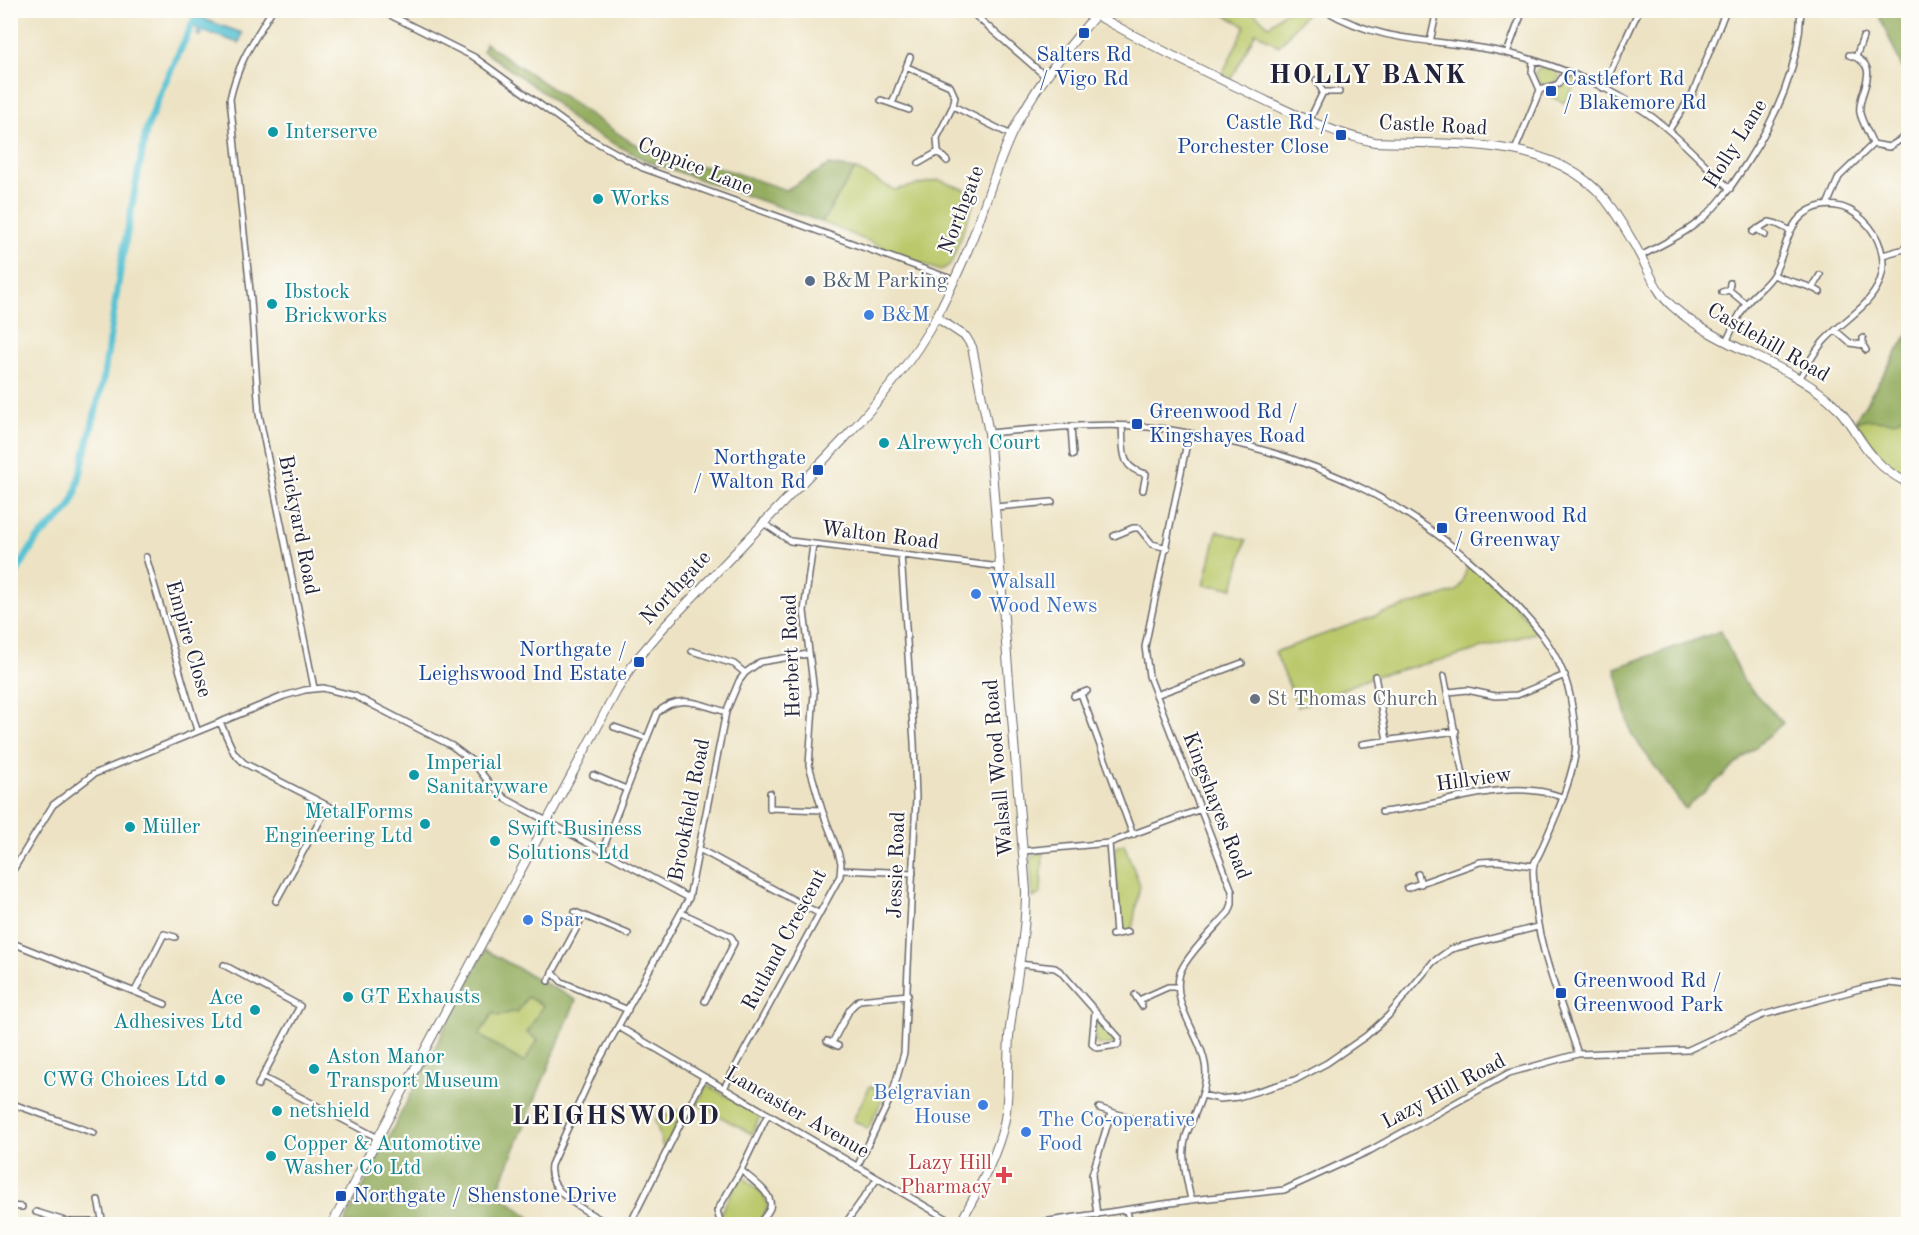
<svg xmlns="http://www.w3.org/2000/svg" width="1919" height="1235" viewBox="0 0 1919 1235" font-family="'Old Standard TT',serif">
<rect width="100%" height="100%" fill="#fdfcf7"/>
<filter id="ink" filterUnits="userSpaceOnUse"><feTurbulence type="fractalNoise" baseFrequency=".0167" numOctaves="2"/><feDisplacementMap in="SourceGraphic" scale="12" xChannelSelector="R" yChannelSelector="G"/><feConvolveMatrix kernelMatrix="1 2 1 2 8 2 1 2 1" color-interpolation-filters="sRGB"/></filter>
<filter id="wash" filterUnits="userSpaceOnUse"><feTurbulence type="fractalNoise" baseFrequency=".008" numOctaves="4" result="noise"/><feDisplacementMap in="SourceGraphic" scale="24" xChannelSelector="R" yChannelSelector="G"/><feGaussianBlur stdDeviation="1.35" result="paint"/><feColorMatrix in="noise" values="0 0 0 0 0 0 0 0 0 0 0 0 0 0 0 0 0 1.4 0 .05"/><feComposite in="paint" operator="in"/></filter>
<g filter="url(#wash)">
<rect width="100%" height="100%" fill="#ede3c4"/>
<path fill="#bbc96c" stroke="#6e7654" stroke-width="1.5" d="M1218 11H1252L1269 26 1285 11H1308L1279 46 1256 32 1231 79 1222 75 1245 26Z
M1541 67 1557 71 1559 75C1558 84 1547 88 1540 84L1535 72Z
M1571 78 1578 80 1564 103 1545 94 1562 87Z
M855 169 894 190 939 180 977 194 951 264 940 271 822 222Z
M1908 334V475L1883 461 1855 421Z
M1217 531 1246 540 1233 588 1204 585Z
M1469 562 1510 600 1538 632 1445 659 1375 676 1298 707 1275 652 1383 613 1457 591 1461 585Z
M1124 844 1140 885 1132 930 1121 929 1120 925 1114 851 1116 847Z
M1043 853 1041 893 1033 898 1030 859 1034 854Z
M527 996 543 1005 527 1033 538 1040 524 1063 479 1036 493 1012 499 1016 512 1012Z
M1099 1018 1117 1039 1114 1044 1099 1045 1095 1041 1096 1020Z
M707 1085 758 1113 760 1116 752 1134 697 1104Z
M870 1086 886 1092 868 1129 853 1120Z
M686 1108 664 1151 655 1119Z
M741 1175C748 1182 770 1196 767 1208 766 1213 760 1220 757 1224H725L721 1218V1212Z"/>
<path fill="#94ad60" stroke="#5b684e" stroke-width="1.5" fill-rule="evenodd" d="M1877 11H1908V81Z
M485 43 631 142 676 163 720 168 786 190 829 165 855 169 822 222 647 161 578 125 548 96 483 51Z
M1908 334V412C1894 425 1894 422 1876 420 1869 419 1862 421 1855 421Z
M1721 631 1744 682 1783 723 1685 809 1631 733 1615 668Z
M485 950 576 1000 497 1192 534 1221 531 1224H344ZM527 997 543 1005 527 1033 538 1040 524 1063 479 1035 493 1013 499 1016 512 1012 517 1013Z"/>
<path fill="#58c2d3" stroke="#3d7287" stroke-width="1.5" d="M199 11H206L203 16 206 20 242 33 239 43 203 31 201 36 197 35 199 29 191 26Z"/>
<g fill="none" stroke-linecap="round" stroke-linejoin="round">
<path stroke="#58c2d3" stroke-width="7" d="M10 583 36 540 69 509 75 495 103 381 121 265 146 131 161 91 199 10"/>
</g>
</g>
<g filter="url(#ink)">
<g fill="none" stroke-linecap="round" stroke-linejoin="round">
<defs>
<path id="street" d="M272 10C253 42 238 62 230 99L251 300 259 414 314 688
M380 10 474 57 578 132 643 168 954 280
M969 10 1045 76
M1325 10C1387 47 1441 37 1507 53 1558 65 1619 90 1660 123 1685 143 1707 167 1730 189
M1430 42 1437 10
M1507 53 1523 10
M1849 55C1886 66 1856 92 1860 113 1861 120 1870 136 1873 144
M1856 57 1863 37
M1533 61 1532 72 1540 90
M907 67 950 86 955 97 953 106 1011 135
M1316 80 1323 92H1339
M1603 88 1639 10
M1540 90 1558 84 1566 72
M881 100 909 110
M892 104 910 57
M1309 121 1323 92
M1669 130 1693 93 1726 10
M1515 150 1540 90
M938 152 947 161
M919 163 938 152 937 138 953 106
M1827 205 1839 177 1873 144 1889 147 1908 135
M1757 229 1765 235
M1753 232 1769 222 1777 224 1791 231
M1883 255 1904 249 1908 243
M1641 256C1658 246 1677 238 1693 226 1716 210 1731 187 1746 164 1777 116 1799 68 1801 10
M1774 275C1789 283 1806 283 1820 292
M1813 287 1820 275
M1729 290 1746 304
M1722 292 1729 290 1730 283
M1836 331 1850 343 1863 345
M1863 338V345L1866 350
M1726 342C1733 329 1739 312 1748 302 1756 292 1767 285 1773 275 1785 256 1785 229 1804 214 1845 184 1896 238 1880 281 1869 308 1843 320 1824 341 1814 352 1807 366 1799 379
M1071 426 1073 455
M1122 426C1124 450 1119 468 1146 474L1143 490
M989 433C1042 429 1095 422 1148 427 1173 429 1197 435 1222 440 1327 462 1413 506 1491 580 1529 616 1565 653 1572 707 1575 726 1578 747 1573 765 1566 794 1553 823 1541 850 1539 855 1536 859 1534 864 1532 870 1534 879 1534 885 1534 941 1561 1001 1578 1054
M1189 433 1145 647 1149 676 1232 891V904L1229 912C1216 927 1186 956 1180 973 1170 1008 1206 1039 1206 1074 1205 1096 1193 1116 1186 1136 1180 1156 1187 1180 1191 1200
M995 507 1052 502
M762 522 790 541 1000 567
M1114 536 1133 528H1139L1152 544 1167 548
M146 557 197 730
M692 651 734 664 745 673
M1375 676 1387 740
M1444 676 1467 796
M1449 692 1467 690 1495 696 1517 695 1565 675
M1081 694 1133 835
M1156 695 1242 663
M1074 696 1087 691
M220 722 234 753 244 763 338 811
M614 727 646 738
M1362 744 1456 731
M593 775 626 789
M770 808 822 810
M770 809V793
M1382 812C1441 807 1504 776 1562 797
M1109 843 1116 934
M699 849 818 913
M602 851 657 713C680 692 700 705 726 712
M1024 851 1109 843 1201 809
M841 870 913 873
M1418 874 1421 884
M10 875 53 805 94 774 284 696 305 690 323 688 355 696 452 746 472 761 490 784 506 799 689 898
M1407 888 1480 862 1497 861 1534 866
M276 901 328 806
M575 912 628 934
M682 913 729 935 732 938 734 943 705 1001
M1112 935 1128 932
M10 942 165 1004
M1019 964 1055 968 1061 972 1119 1038 1118 1045 1097 1048 1092 1044 1095 1011
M224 965 300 1006 258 1085
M552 972 562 982 628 1010
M548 981 583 916
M135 991 164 934 175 937
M1135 995 1142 1006
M1139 1000 1168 987H1177
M619 1027 954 1223 964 1224
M827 1041 838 1046
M832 1043 850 1009 859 1000 908 995
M262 1077 378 1138
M724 1088 840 876 841 863 838 852 822 810 809 765 814 692 804 611 813 545
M1202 1095 1220 1099 1238 1097 1295 1080 1327 1063 1366 1036 1388 1016 1433 962 1451 949 1537 927
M10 1103 94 1133
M1099 1108 1148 1124
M857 1167 892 1095 904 1053 916 798 914 742 901 555
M741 1170C750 1179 774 1193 770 1208 768 1213 762 1220 759 1224
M98 1200 103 1224
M10 1206 22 1207
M1127 1211 1130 1224
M36 1212 68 1222H102
M1097 1215 1092 1175 1111 1113
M608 1224C589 1212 546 1194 551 1165L594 1070 689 898 726 712 739 681 745 673 760 662 808 654
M630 1224 704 1077
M721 1224 717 1211 741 1170 768 1114
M845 1224 877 1179
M1029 1224 1191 1200 1284 1190 1371 1150 1509 1073 1578 1054 1688 1050 1763 1015 1863 988 1888 983 1908 985"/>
<path id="secondary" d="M1096 15C1148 44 1202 71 1256 96 1294 114 1333 134 1375 142 1454 145 1563 134 1613 210 1623 225 1633 241 1641 257 1651 275 1657 293 1672 306 1718 347 1781 360 1828 399 1848 415 1858 441 1876 460 1885 470 1896 477 1908 483
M936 317 966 337 972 347 989 433 1026 891C1026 940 1014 988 1009 1037 1007 1066 1010 1095 1004 1124 996 1159 976 1193 960 1224
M332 1224 617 690 636 660 664 627 844 439C878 402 913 361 937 316 951 288 965 259 976 229 987 198 997 166 1011 135 1033 88 1066 50 1100 10"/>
</defs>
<use href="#street" stroke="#69666b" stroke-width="8"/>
<use href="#secondary" stroke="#69666b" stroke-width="10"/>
<use href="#street" stroke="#fff" stroke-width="5"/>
<use href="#secondary" stroke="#fff" stroke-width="8"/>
</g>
</g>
<g fill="#1a4fb4" stroke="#fdfcf7" stroke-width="2">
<rect x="1078" y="27" width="12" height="12" rx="3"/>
<rect x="1545" y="85" width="12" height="12" rx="3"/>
<rect x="1335" y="129" width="12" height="12" rx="3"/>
<rect x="1131" y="418" width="12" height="12" rx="3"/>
<rect x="812" y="464" width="12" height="12" rx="3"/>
<rect x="1436" y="522" width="12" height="12" rx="3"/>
<rect x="633" y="656" width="12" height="12" rx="3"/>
<rect x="1555" y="987" width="12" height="12" rx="3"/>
<rect x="335" y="1190" width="12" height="12" rx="3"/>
</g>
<g fill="#0f9aa8" stroke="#fdfcf7" stroke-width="2">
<circle cx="273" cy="132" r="6"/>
<circle cx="598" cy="199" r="6"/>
<circle cx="272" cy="304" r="6"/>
<circle cx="884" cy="443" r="6"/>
<circle cx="414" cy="775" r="6"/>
<circle cx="425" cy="824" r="6"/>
<circle cx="130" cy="827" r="6"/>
<circle cx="495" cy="841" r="6"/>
<circle cx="348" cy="997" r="6"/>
<circle cx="255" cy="1010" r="6"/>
<circle cx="314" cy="1069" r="6"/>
<circle cx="220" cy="1080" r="6"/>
<circle cx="277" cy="1111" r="6"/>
<circle cx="271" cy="1156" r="6"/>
</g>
<circle fill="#5c6f8a" stroke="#fdfcf7" stroke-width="2" cx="810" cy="281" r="6"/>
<g fill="#3f7fe0" stroke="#fdfcf7" stroke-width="2">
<circle cx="869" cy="315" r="6"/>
<circle cx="976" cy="594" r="6"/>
<circle cx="528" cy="920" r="6"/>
<circle cx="983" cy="1105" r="6"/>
<circle cx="1026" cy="1132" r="6"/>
</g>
<circle fill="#6b7280" stroke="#fdfcf7" stroke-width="2" cx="1255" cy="699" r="6"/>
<path fill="#e0444e" stroke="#fdfcf7" stroke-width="2" d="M1001 1166h6v6h6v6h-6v6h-6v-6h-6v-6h6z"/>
<g text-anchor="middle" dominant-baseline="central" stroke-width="4.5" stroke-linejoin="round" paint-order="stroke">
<g font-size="21" fill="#164399" stroke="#fdfcf7" text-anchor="start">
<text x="1084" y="55" text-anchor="middle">Salters Rd<tspan x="1084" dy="24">/ Vigo Rd</tspan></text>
<text x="1563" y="79">Castlefort Rd<tspan x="1563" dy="24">/ Blakemore Rd</tspan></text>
<text x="1329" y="123" text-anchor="end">Castle Rd /<tspan x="1329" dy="24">Porchester Close</tspan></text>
<text x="1149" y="412">Greenwood Rd /<tspan x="1149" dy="24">Kingshayes Road</tspan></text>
<text x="806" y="458" text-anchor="end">Northgate<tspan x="806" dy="24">/ Walton Rd</tspan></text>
<text x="1454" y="516">Greenwood Rd<tspan x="1454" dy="24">/ Greenway</tspan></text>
<text x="627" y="650" text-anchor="end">Northgate /<tspan x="627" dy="24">Leighswood Ind Estate</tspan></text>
<text x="1573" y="981">Greenwood Rd /<tspan x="1573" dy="24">Greenwood Park</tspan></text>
<text x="353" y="1196">Northgate / Shenstone Drive</text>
</g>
<g font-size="21" fill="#22223b" stroke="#fdfcf7">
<text transform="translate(1433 126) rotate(3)">Castle Road</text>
<text transform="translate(1736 144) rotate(-58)">Holly Lane</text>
<text transform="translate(695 167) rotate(22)">Coppice Lane</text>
<text transform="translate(962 210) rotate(-69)">Northgate</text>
<text transform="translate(1768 343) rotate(30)">Castlehill Road</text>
<text transform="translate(298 525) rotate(79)">Brickyard Road</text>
<text transform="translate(880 536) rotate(7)">Walton Road</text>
<text transform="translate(676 588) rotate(-47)">Northgate</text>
<text transform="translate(188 639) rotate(74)">Empire Close</text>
<text transform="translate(792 656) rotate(-92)">Herbert Road</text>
<text transform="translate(999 768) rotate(-95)">Walsall Wood Road</text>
<text transform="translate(1474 780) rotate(-8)">Hillview</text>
<text transform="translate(1216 806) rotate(69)">Kingshayes Road</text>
<text transform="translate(690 810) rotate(-79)">Brookfield Road</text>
<text transform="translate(897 865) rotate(-88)">Jessie Road</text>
<text transform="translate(785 940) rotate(-62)">Rutland Crescent</text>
<text transform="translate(1444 1092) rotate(-28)">Lazy Hill Road</text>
<text transform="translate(797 1113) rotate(30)">Lancaster Avenue</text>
</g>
<g font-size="21" fill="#0d838f" stroke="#fdfcf7" text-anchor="start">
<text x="285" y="132">Interserve</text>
<text x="610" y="199">Works</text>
<text x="284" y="292">Ibstock<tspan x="284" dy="24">Brickworks</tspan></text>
<text x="896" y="443">Alrewych Court</text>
<text x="426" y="763">Imperial<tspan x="426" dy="24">Sanitaryware</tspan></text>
<text x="413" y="812" text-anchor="end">MetalForms<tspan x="413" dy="24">Engineering Ltd</tspan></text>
<text x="142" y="827">Müller</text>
<text x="507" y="829">Swift Business<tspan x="507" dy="24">Solutions Ltd</tspan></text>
<text x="360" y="997">GT Exhausts</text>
<text x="243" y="998" text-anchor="end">Ace<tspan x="243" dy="24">Adhesives Ltd</tspan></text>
<text x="326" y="1057">Aston Manor<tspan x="326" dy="24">Transport Museum</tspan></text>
<text x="208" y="1080" text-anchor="end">CWG Choices Ltd</text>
<text x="289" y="1111">netshield</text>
<text x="283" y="1144">Copper &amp; Automotive<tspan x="283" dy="24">Washer Co Ltd</tspan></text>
</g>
<g font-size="21" fill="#4e5e75" stroke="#fdfcf7" text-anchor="start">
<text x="822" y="281">B&amp;M Parking</text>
</g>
<g font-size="21" fill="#366cbe" stroke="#fdfcf7" text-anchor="start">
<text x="881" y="315">B&amp;M</text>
<text x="988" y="582">Walsall<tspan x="988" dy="24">Wood News</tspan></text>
<text x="540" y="920">Spar</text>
<text x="971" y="1093" text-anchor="end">Belgravian<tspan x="971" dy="24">House</tspan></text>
<text x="1038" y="1120">The Co-operative<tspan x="1038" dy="24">Food</tspan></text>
</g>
<g font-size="21" fill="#5b616d" stroke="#fdfcf7" text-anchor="start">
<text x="1267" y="699">St Thomas Church</text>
</g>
<g font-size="21" fill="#be3a42" stroke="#fdfcf7" text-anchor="end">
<text x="992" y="1163">Lazy Hill<tspan x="992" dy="24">Pharmacy</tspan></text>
</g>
<g font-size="27" font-weight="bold" letter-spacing="1.5" fill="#22223b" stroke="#fdfcf7">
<text x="1368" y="75">HOLLY BANK</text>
<text x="616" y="1116">LEIGHSWOOD</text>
</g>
</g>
<rect width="1919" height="1235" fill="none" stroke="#fdfcf7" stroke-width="36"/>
</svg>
